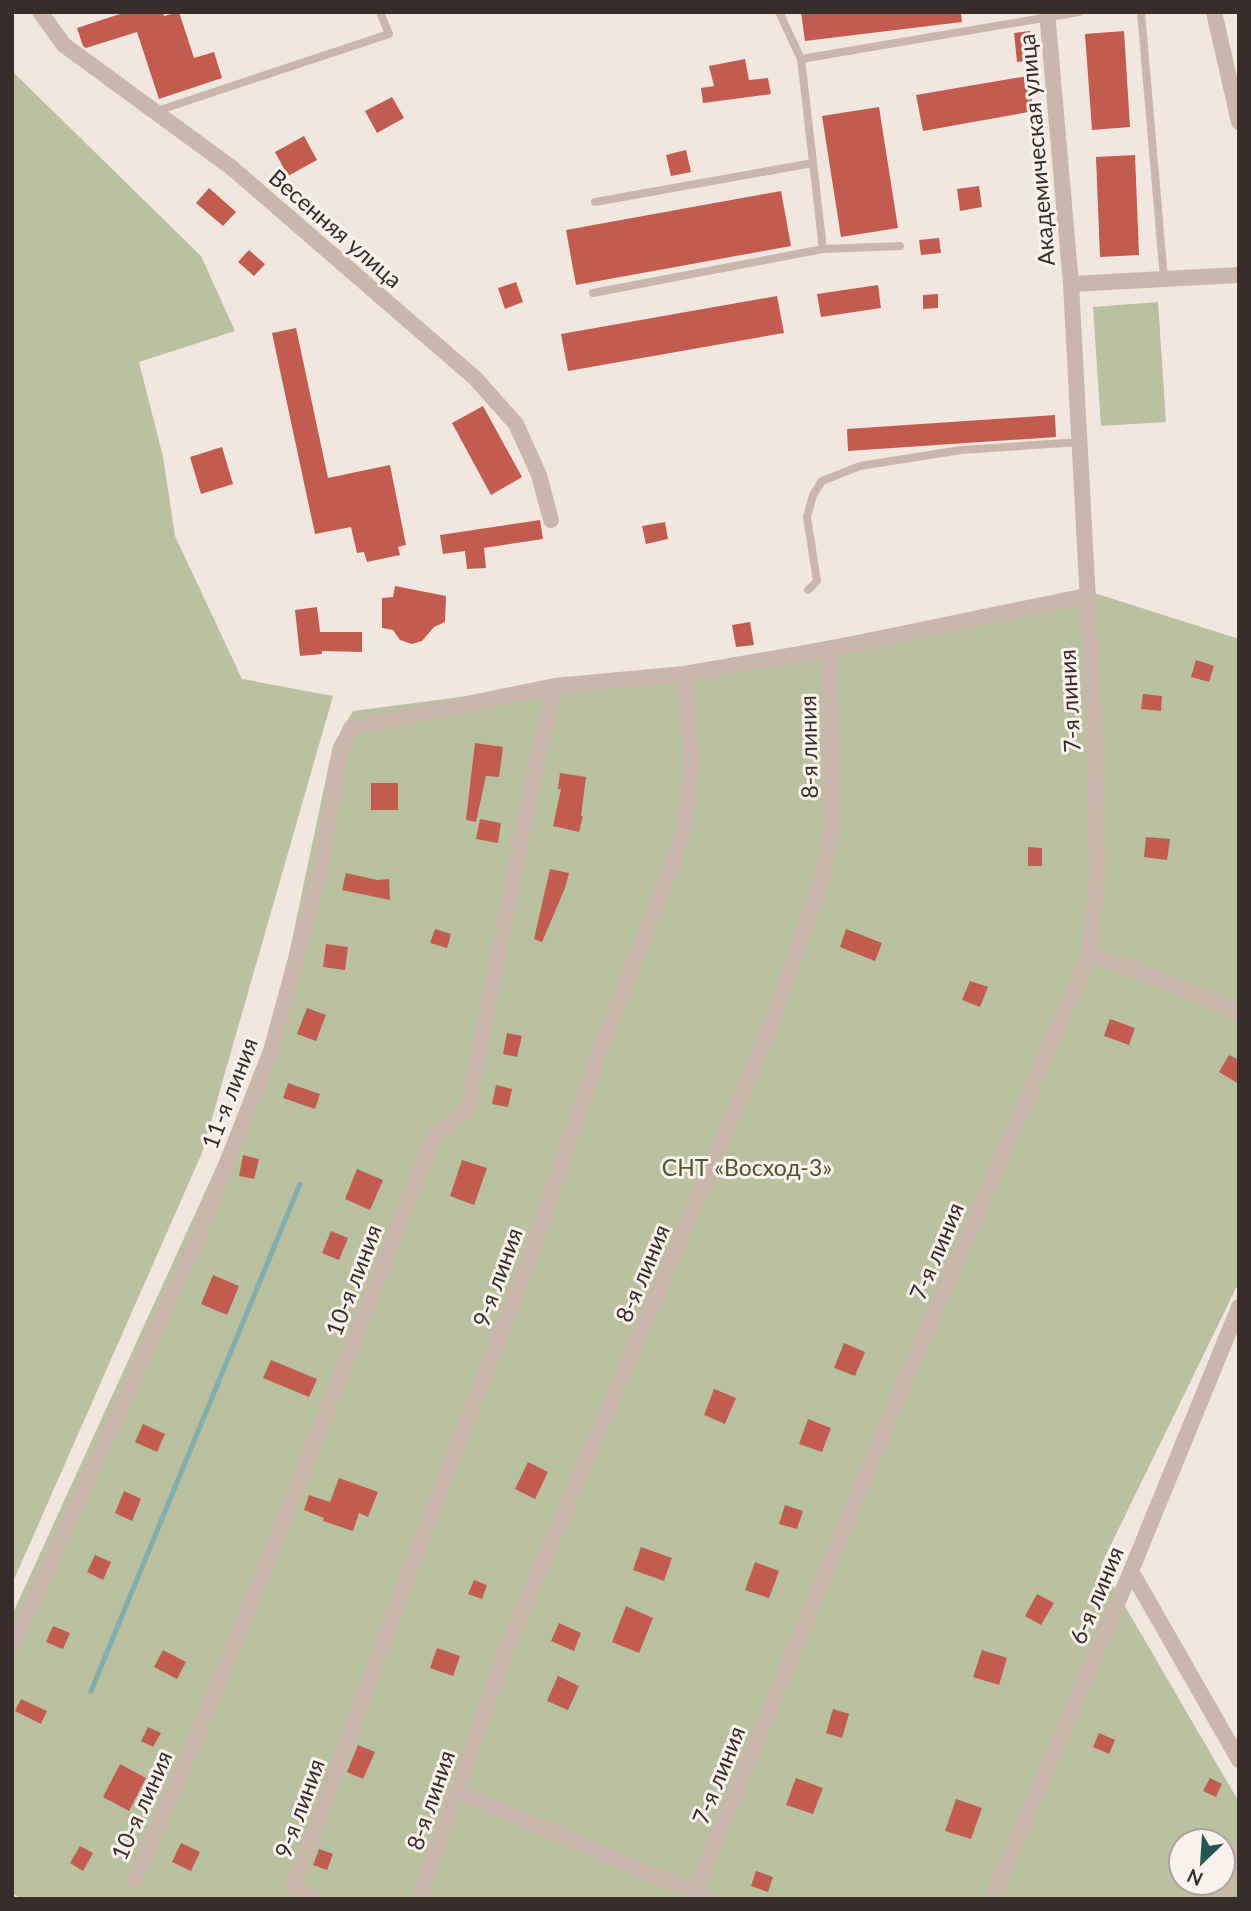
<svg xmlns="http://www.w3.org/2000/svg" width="1251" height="1911" viewBox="0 0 1251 1911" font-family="Lato,sans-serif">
<rect width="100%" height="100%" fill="#f2e7df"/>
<path fill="#b9c19f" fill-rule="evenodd" d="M12 71 201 256 235 331 139 362 163 457 175 536 242 679 333 696 202 1153 12 1584Z
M1158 302 1166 422 1101 426 1093 307Z
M1088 591 1239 639V1282L1101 1565 1239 1802V1899H21L12 1893V1615L268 1054 333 745 353 711 684 668ZM1181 1841H1223V1883H1181Z"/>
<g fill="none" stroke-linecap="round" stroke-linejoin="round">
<path stroke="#7faeab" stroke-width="5" d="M91 1691 300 1184"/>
</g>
<path fill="#c15c4e" d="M126 12H163L164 16 179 12 194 58 214 52 222 78 159 99 137 32 86 48 83 46 77 28Z
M801 12H961L962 22 805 41Z
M1030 31 1033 60 1017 62 1014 33Z
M1124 31 1130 127 1092 130 1085 34Z
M745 59 749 80 768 78 771 94 703 103 701 88 714 86 709 66Z
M1027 76 1034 111 923 131 916 95Z
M392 97 404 118 377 133 365 111Z
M879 107 898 228 841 237 822 116Z
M304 136 317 160 288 176 275 152Z
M686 150 691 172 671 176 666 155Z
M1135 155 1139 255 1100 257 1096 157Z
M979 186 982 207 960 211 957 189Z
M209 188 236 212 223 226 196 203Z
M781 191 791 246 576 285 566 230Z
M939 238 941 253 921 255 919 240Z
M249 250 265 264 254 276 238 262Z
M516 282 523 302 505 309 498 288Z
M878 285 881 308 821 317 817 294Z
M938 294V308L923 309V295Z
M777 296 784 333 568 371 561 334Z
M296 328 328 478 390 465 406 545 398 547 400 555 367 562 364 552 357 553 351 527 315 534 272 333Z
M483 406 522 477 491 495 452 423Z
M1055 415 1056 437 848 451 847 429Z
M222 447 233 484 201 494 190 457Z
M540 520 543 539 484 548 486 568 467 569 465 551 443 554 440 535Z
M665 522 668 539 646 544 642 526Z
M395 586 446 596 445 622 434 627 422 641 412 644 400 640 393 630 382 628V598L393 597Z
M317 607 320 632H362V652L322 651V654L300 656 295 610Z
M750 622 754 645 736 647 732 625Z
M1196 660 1214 666 1209 682 1191 677Z
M1143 694 1162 696 1161 711 1141 709Z
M475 743 503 747 499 777 486 776 476 822 466 820Z
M560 773 586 777 581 816H583L579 832 553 826 561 789H558Z
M371 783H398V810H371Z
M480 819 501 823 498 843 476 839Z
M1146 837 1170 839 1167 860 1144 857Z
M1028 847 1042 848V866H1028Z
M550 869 569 873 565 888 542 942 534 939Z
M346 873 377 880 389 879 390 900 342 890Z
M435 929 451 934 447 948 430 943Z
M846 929 882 943 875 961 840 947Z
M326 944 348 947 345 970 323 967Z
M970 981 988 987 980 1007 962 1000Z
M307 1008 326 1015 316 1041 297 1034Z
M1110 1019 1135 1028 1129 1045 1104 1036Z
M507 1033 522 1036 517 1057 503 1054Z
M1229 1055 1239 1060V1084L1219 1072Z
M288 1083 320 1094 315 1109 283 1098Z
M496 1085 512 1089 508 1107 492 1104Z
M243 1155 259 1159 254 1179 239 1176Z
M462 1160 487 1168 474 1205 450 1196Z
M357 1169 383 1180 370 1210 345 1199Z
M331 1231 348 1238 339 1260 322 1253Z
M213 1275 239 1286 227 1315 201 1304Z
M844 1343 865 1352 855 1376 834 1368Z
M271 1360 317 1379 309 1397 263 1378Z
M714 1389 736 1398 725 1424 704 1415Z
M808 1419 831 1428 822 1452 799 1444Z
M143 1424 165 1434 157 1452 135 1442Z
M528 1462 548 1472 535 1499 515 1489Z
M339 1478 378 1492 368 1517 359 1513 353 1531 323 1521 324 1518 304 1510 309 1495 330 1502Z
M124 1491 141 1499 132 1521 115 1513Z
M785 1505 803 1511 797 1529 779 1524Z
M641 1547 672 1558 664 1581 633 1570Z
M95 1555 111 1562 103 1580 87 1572Z
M755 1562 779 1571 769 1598 745 1590Z
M474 1580 487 1585 482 1599 468 1594Z
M1037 1594 1054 1603 1041 1625 1025 1616Z
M626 1606 653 1618 639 1653 612 1642Z
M559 1623 581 1633 574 1651 551 1641Z
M53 1626 70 1633 63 1649 46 1642Z
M437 1648 460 1656 453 1676 430 1668Z
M163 1650 186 1662 177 1679 154 1667Z
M982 1650 1007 1658 999 1685 973 1677Z
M558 1676 579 1686 568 1710 547 1701Z
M21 1699 47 1711 41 1724 15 1711Z
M833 1709 849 1714 842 1738 826 1733Z
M148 1727 161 1733 153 1747 141 1741Z
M1099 1733 1115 1740 1109 1754 1093 1747Z
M358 1745 375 1752 363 1779 347 1772Z
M120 1764 146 1778 129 1811 103 1797Z
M796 1778 823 1788 813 1814 786 1805Z
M1210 1778 1222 1784 1216 1797 1203 1791Z
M956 1799 982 1808 971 1839 945 1831Z
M181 1843 200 1852 191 1871 172 1862Z
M80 1846 93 1853 83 1871 70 1863Z
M319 1849 333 1854 327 1870 313 1865Z
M756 1871 773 1877 768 1892 751 1886Z"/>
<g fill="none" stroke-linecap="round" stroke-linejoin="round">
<path stroke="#cab6ab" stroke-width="8" d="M779 12 801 59
M1141 12 1164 279
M154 112 389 34 380 12
M595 202 813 163
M823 249 900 246
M593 293 823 249 801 59 1079 12
M808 590 817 581 807 517 813 495 822 481 860 466 961 450 1079 442"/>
<path stroke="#cab6ab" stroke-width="16" d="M40 12 64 45 232 168 475 378 516 424 539 475 551 520
M1214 12 1239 122
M1071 284 1239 275
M1090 953 1182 988 1239 1013
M1131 1571 1239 1760
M12 1647 197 1239 271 1051 321 867 340 753 351 728 555 686 684 674 829 649 1086 596
M457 1791 709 1899
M134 1880C244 1636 335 1385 434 1136L468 1109 534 774 555 686
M315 1899 294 1886 414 1559 531 1255 596 1062 683 836 692 762 684 674
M419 1899 508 1645 770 1028 824 873 832 823 829 649
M692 1899 899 1395 1090 953 1098 870 1094 714 1071 284 1047 12
M992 1899 1131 1571 1239 1307
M1218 1899 1239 1850"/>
</g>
<g text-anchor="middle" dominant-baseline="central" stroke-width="6" stroke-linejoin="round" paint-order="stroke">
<g font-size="23" fill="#382d2a" stroke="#faf2ec">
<text transform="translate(1036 150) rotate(-95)">Академическая улица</text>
<text transform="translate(336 228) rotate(41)">Весенняя улица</text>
<text transform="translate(1069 701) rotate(-93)">7-я линия</text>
<text transform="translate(808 747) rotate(-91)">8-я линия</text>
<text transform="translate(229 1093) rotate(-69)">11-я линия</text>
<text transform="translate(936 1251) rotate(-67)">7-я линия</text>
<text transform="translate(642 1273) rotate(-67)">8-я линия</text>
<text transform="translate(497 1277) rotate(-70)">9-я линия</text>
<text transform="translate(353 1280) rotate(-69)">10-я линия</text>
<text transform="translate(1096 1595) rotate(-67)">6-я линия</text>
<text transform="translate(718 1775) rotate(-68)">7-я линия</text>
<text transform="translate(430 1800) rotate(-71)">8-я линия</text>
<text transform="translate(141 1805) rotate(-66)">10-я линия</text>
<text transform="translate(299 1808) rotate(-70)">9-я линия</text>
</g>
<g font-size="23" fill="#4c562f" stroke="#faf2ec">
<text x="747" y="1167">СНТ «Восход-3»</text>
</g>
</g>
<rect width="1251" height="1911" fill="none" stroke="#382d2a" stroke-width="28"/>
<g transform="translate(1202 1862) rotate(205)"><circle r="33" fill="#faf2ec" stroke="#aca39e" stroke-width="2"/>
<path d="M0-5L12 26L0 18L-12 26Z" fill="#215856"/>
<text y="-10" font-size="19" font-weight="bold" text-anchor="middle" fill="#382d2a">N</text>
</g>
</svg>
